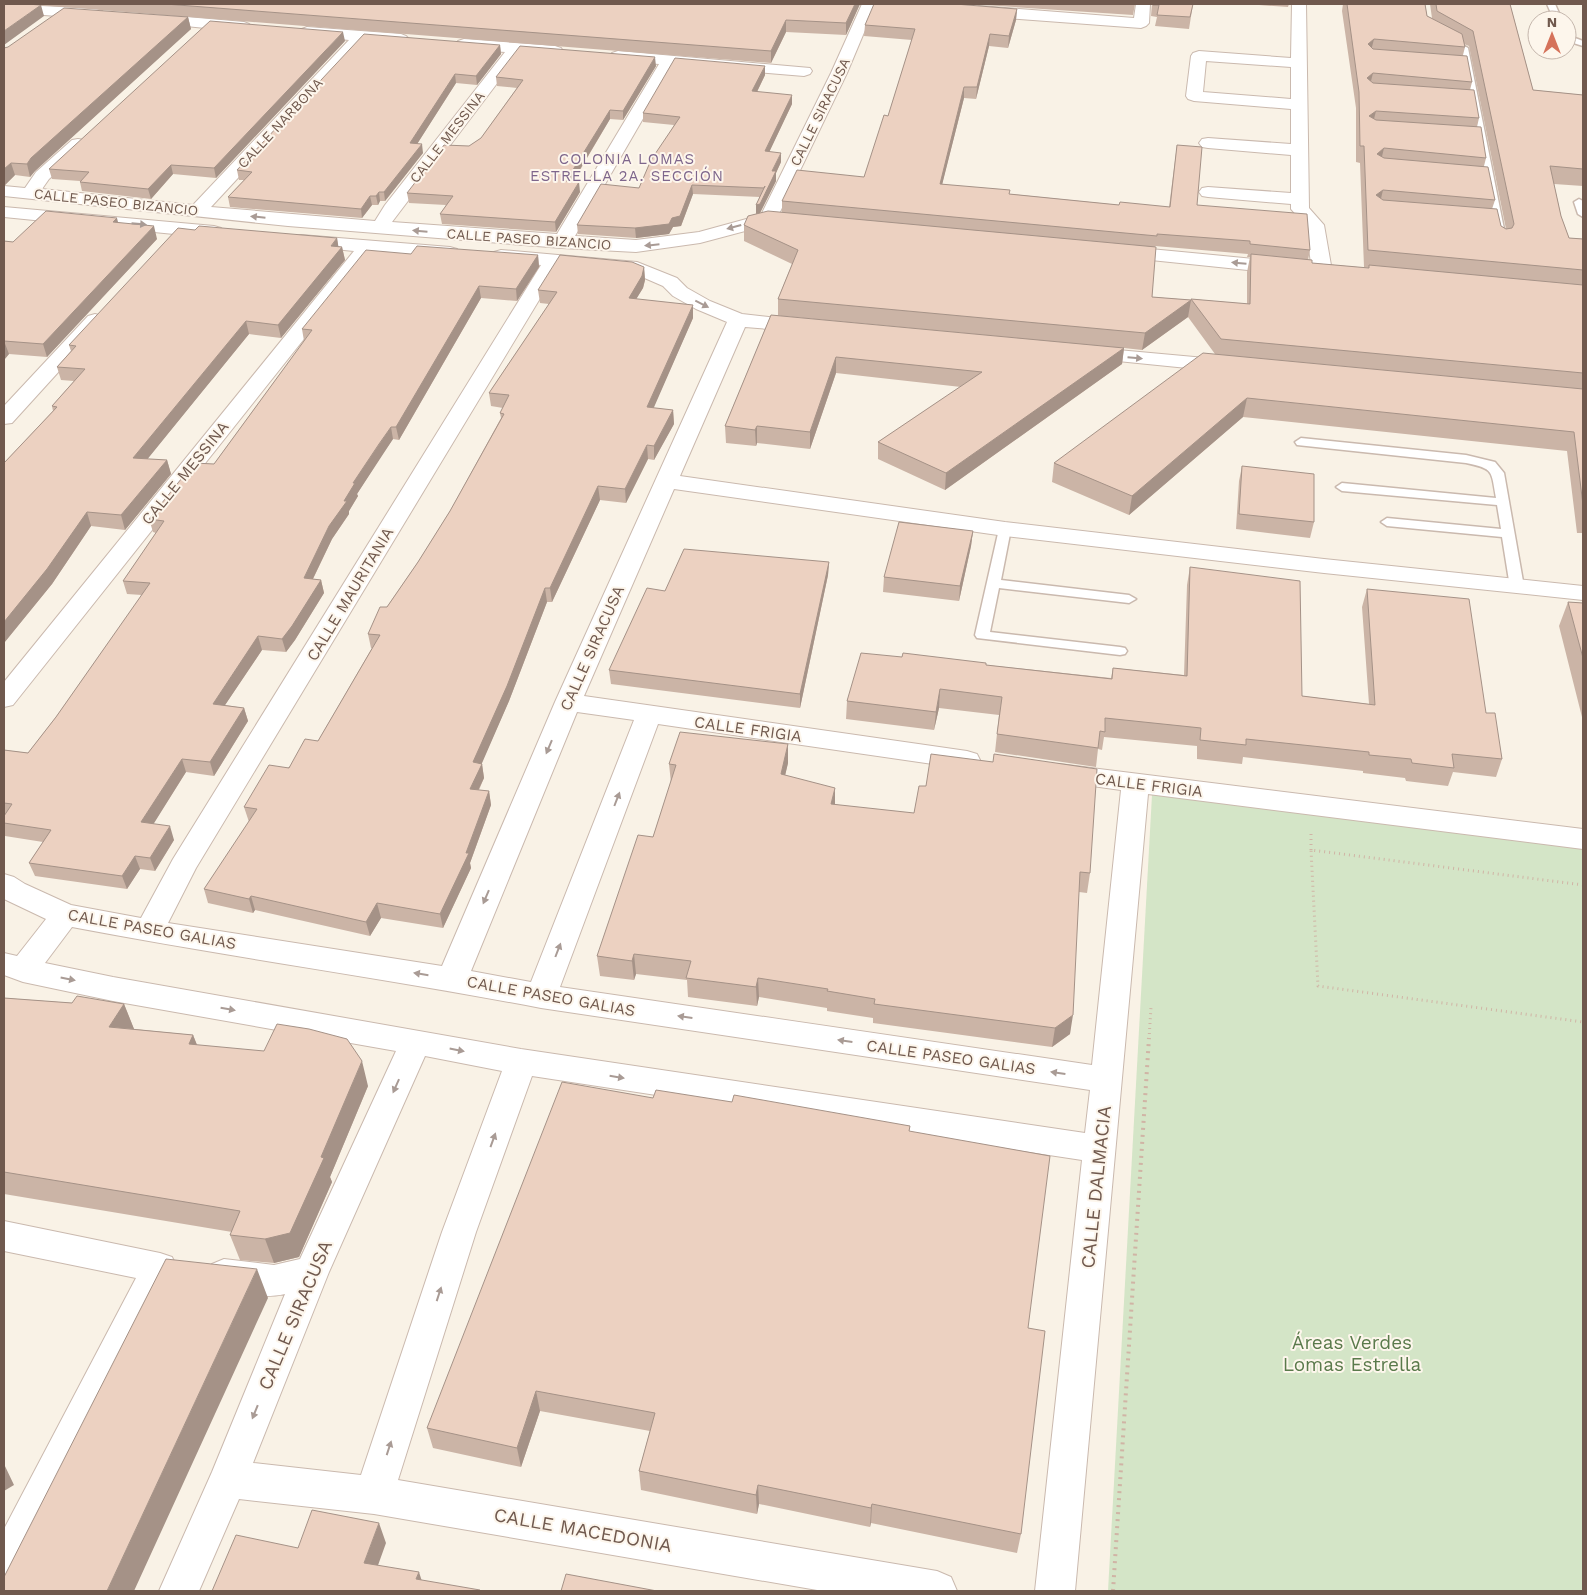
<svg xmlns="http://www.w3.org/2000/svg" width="1587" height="1595" viewBox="0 0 1587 1595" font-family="'Work Sans',sans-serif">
<rect width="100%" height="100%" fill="#f9f2e6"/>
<path fill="#d4e5c7" d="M1152 795 1583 847V1591H1108Z"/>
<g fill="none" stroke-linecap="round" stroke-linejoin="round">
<defs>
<path id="lane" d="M1547 4H1555L1562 20H1554Z
M1567 35 1583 41V46L1567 41Z
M1448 37 1468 48 1504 229 1503 231H1495L1494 229 1460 49 1445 42 1444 40Z
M1579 199 1583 201V217L1578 214 1574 202Z
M1301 438 1466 455 1495 462 1504 473 1524 587 1517 591 1510 587 1502 537 1387 526 1381 522 1387 518 1501 529 1497 505 1342 491 1336 487 1342 483 1496 498C1491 470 1494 469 1466 463L1297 445 1295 442Z
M1005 525 1011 529 1001 580 1129 595 1136 599 1129 603 999 588 990 632 1120 647 1125 648 1127 651 1125 654 1120 655 977 638 975 635 999 529Z"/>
<path id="street" d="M4 4 97 9 102 11 105 14 102 17 97 19 4 12Z
M862 4H876L847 73 779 214 787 216 789 220 787 224 768 225 700 243 636 252 562 248 288 226 4 196V186L25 188 36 172 72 140 78 139 84 140 87 144 84 148 49 179 42 189 193 205 349 40 302 35 299 32 302 29 307 27 401 34 406 36 409 39 406 42 401 44 365 41 211 207 375 221 385 205 505 52 464 49 458 47 456 44 458 41 464 39 555 46 561 48 563 51 561 54 555 56 520 53 392 222 557 234 659 64 618 61 612 59 610 56 612 53 618 51 810 68 812 71 810 74 804 76 674 65 575 236 636 240 699 232 761 215 831 73Z
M1136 4H1150L1149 23 1146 26 1141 28 979 16 974 14 971 11 974 8 979 6 1134 18Z
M1292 4H1306L1309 208 1324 225 1332 271 1329 275 1322 277 1315 275 1312 271 1306 226 1291 209V204L1208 197 1202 196 1199 192 1202 188 1208 187 1291 193V155L1208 148 1202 147 1199 143 1202 139 1208 138 1291 144V109L1194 101 1188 99 1186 96 1191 56 1193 53 1199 51 1291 58ZM1206 61 1291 67V99L1203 92Z
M152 14 244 22 249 24 252 27 249 30 244 32 147 22 144 19 147 16Z
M4 207 214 226 221 228 223 232 221 236 214 238 4 217Z
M301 235 450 247 457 249 459 253 457 257 450 259 373 252 13 705 4 707V682L354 251 294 245 292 241 294 237Z
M1119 246 1286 262 1293 264 1296 268 1293 272 1286 274 1112 256 1110 252 1112 248Z
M501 250 637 262 677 278 687 288 710 301 742 314 813 322 816 326 813 330 806 332 745 327 680 476 1005 522 1324 559 1583 586V600L1324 573 1005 536 674 489 584 696 967 751 977 754 980 760 977 766 967 769 658 724 560 987 1092 1065 1121 790 1049 780 1045 773 1049 766 1059 764 1583 829V849L1148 794 1075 1591H1035L1082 1160 532 1076 476 1232 398 1480 937 1571 951 1577 957 1591H823L374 1514 239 1499 199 1591H159L212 1472 285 1294C263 1299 233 1294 212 1286L206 1275 212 1264 224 1259 274 1265 300 1259 396 1051 113 1001 23 982 4 975V953L17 956 46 919 4 899V874L14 877 25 884 71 905 141 918 173 859 541 265 494 260 492 256 494 252ZM559 267 633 273 663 286 673 296 696 309 727 322 555 702 442 966 168 923 196 868ZM577 712 634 720 531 982 471 971ZM72 927C228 957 385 978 541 1008L1090 1090 1085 1133 521 1049 113 977 45 963ZM425 1056 502 1071 442 1232 361 1475 253 1463 329 1272Z
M95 314 102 316 105 320 102 324 12 423 4 424V406L88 316Z
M1085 347 1227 360 1234 362 1237 366 1234 370 1227 372 1078 357 1075 353 1078 349Z
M4 1221 160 1253 172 1257 177 1268 18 1583 4 1589V1529L136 1278 4 1251Z"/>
</defs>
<use href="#lane" stroke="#cab9ae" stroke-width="3"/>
<use href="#street" stroke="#cab9ae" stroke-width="2"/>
<path stroke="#d0b4a5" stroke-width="3" stroke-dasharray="1 4" stroke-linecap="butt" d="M1311 834V850
M1583 885 1311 850 1318 986 1583 1022
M1149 1039 1151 1007"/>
<path stroke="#d0b4a5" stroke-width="4" stroke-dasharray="2 5" stroke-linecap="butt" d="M1113 1591 1149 1038"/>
<use href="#lane" fill="#fff" fill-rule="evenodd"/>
<use href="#street" fill="#fff" fill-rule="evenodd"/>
</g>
<path fill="#cbb4a6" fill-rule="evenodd" d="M4 4H860L846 35 786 32 771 63 38 5 44 16Z
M969 4H1135L1133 15Z
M1152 4H1193L1189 29 1155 26 1157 17 1151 16Z
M1259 4H1289L1288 7 1259 5Z
M1343 4H1425L1427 16 1432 18 1430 4H1510L1533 90 1583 95V186L1554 184 1561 216 1569 238 1583 239V533H1577L1567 451 1243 417 1129 515 1052 482 1054 463 1215 354 1188 317 1142 350 1124 348 1122 364 945 490 878 459V442L961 387 836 373 810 449 757 443 756 446 726 443 725 426 771 315 963 333 778 316V299L792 264 744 241V225L756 214V205L760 197 693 194 681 226 673 227 669 234 636 238 578 234 577 225 639 188 674 125 643 122V113L765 66V75L757 92 792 104 769 152 781 162 776 173V181L760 213 782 212V201L864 177 888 116 912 40 864 36 865 25 1017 9 1016 20 1008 48 989 46 976 99 964 98 942 184 1010 194 1119 205 1169 207 1177 145 1197 205 1310 250 1308 260 1312 263 1369 268 1364 267 1360 163 1356 162V108L1342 11ZM1464 44 1469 46 1506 229 1501 226 1492 209 1495 200 1484 166 1486 158 1477 127 1479 118 1470 90 1472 82 1463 55 1465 47ZM1155 246 1248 254 1247 257H1250L1247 272V304L1191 299V300L1152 297Z
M188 17 191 29 35 171 30 177 15 175 4 186V48Z
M345 41 216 178 173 174 151 199 82 191 80 182V181L52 179 49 169Z
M500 45 501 54 477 85 456 83 417 144 423 153 385 201H380L378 205H372L362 218 230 207 228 197 244 180H239L237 170Z
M656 66 623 120 610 119 573 182 580 192 556 232 442 224 440 214 446 205 409 203 407 193 481 138 517 88 497 86 496 77Z
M118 222 157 239 47 357 9 354 4 360V241L13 242Z
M195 230 337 238 338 246 342 247 345 260 281 338 249 334 147 459 167 460 171 474 125 530 91 526 52 584 4 643V463L53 411 52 406 74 381 61 380 57 367 71 351 69 345Z
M411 254 538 255 539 267 517 301 481 298 399 440 393 439 381 456 357 494 358 496 349 511V514L332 539 313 579 321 580 324 593 295 640 286 652 262 650 225 705 244 708 248 721 214 776 186 772 153 824 174 840 155 871 140 869 127 889 35 876 29 863 43 842 5 836 4 834V750L28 753 56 717 142 595 127 594 123 581 156 533 153 532 149 519 214 464 304 341 302 329Z
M644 267 645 280 643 288 636 299 693 318 653 408 673 410 674 424 654 460 648 459 626 503 600 500 552 602H547L509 701 481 764H482L484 778 479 790 489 791 491 805 470 863 471 868 443 928 381 918 370 936 255 910 253 913 208 903 204 889 249 822 244 807 318 741 372 648H371L368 634 418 562 450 511 501 418 500 413 503 408 491 406 489 393 549 304 540 303 538 290Z
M1242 466 1314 522 1310 538 1236 529 1239 481Z
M973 531 971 546 959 601 883 592 884 577Z
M829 562 828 575 800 708 611 684 609 670 665 591Z
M1190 567 1302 696 1369 704 1362 607 1367 589 1486 713 1502 759 1496 777 1453 772 1448 786 1406 781 1405 778 1363 773V771L1243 757 1242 764 1197 759V746L1104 737 1102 750 1098 749 1096 767 995 752 999 715 939 708 934 730 846 719 847 701 902 657 986 665 1111 678 1113 668 1184 675 1187 585Z
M1568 602 1583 603V721L1559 626Z
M788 744V763L785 775 835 804 1090 873 1087 893 1079 892 1070 1034 1052 1047 873 1023V1018L827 1011V1008L759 997 757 1006 688 997 687 980 636 974 634 980 600 976 597 956 653 837 671 783 669 764Z
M4 998 72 1003 124 1004 134 1029 193 1035 197 1045 368 1086 330 1177 332 1182 299 1257 274 1263 240 1260 230 1235 232 1232 4 1194Z
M653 1098 732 1102 910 1126 909 1132 1028 1328 1021 1534 1017 1553 871 1523 870 1527 759 1504 757 1514 641 1490 639 1471 650 1431 540 1411 521 1467 433 1448 427 1428Z"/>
<path fill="#a59287" d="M855 4H860L846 35V23Z
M41 5 44 16 4 45V31Z
M1017 9 1016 20 1008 48 1009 36Z
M188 17 191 29 35 171 30 177 27 164 31 158Z
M786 20V32L771 63V51Z
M343 32 345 41 216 178 214 168Z
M990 34 989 46 976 99 977 87Z
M1374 39 1370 55 1368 44Z
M500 45 501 54 477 85 476 76Z
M655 57 656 66 623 120V111Z
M765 66V75L753 100 752 91Z
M1373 73 1369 89 1367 78Z
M455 74 456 83 412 152 410 143Z
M964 87V98L939 197 940 184Z
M792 95V104L765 161V151Z
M610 110V119L567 191 566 181Z
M1376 111 1372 127 1369 116Z
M422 144 423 153 385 201 384 192Z
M1384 148 1380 165 1377 154Z
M781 153V162L776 173V181L760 213 756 214V205Z
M11 163 15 175 4 186V169Z
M171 165 173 174 151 199 148 189Z
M579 182 580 192 556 232 555 222Z
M692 185 693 194 681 226 673 227 669 234 636 238 635 228Z
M1383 190 1379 207 1376 195Z
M379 192 380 201 378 205 376 196Z
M370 196 372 205 362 218 361 209Z
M117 218 120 230 113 222Z
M154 226 157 239 47 357 43 344Z
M337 238 339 250 342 247 345 260 281 338 278 325Z
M538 255 539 267 517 301 516 289Z
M644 267 645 280 643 288 629 311V298Z
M479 286 481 298 399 440 396 427Z
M1191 300 1188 317 1142 350 1145 333Z
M693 305V318L648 421 647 407Z
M246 321 249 334 137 472 133 458Z
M4 341 9 354 4 360Z
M1124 348 1122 364 945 490 946 473Z
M836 357V373L810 449V432Z
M1247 398 1243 417 1129 515 1132 496Z
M673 410 674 424 654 460V446Z
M757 426V443L756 446 755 430Z
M391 427 393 439 357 494 358 496 349 511V514L332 539 307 591 304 578 329 526 353 483Z
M647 445 648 459 626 503 625 489Z
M167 460 171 474 125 530 121 515Z
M598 486 600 500 552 602 550 588Z
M87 512 91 526 52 584 4 643V622Z
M973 531 971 546 959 601 960 586Z
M829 562 828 575 800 708V694Z
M321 580 324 593 295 640 286 652 282 639Z
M545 588 547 602 509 701 476 777 473 762Z
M258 636 262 650 217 717 213 704Z
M940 689 939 708 934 730 936 712Z
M244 708 248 721 214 776 210 762Z
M788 744V763L781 793V774Z
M182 759 186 772 146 836 141 822Z
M482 764 484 778 472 803 470 789Z
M835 788V807L831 804Z
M489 791 491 805 470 863 471 868 443 928 440 914 466 853Z
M170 826 174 840 155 871 150 858Z
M135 856 140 869 127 889 122 876Z
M251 896 255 910 253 913 249 899Z
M377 903 381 918 370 936 366 922Z
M634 954 636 974 634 980 632 961Z
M758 978 759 997 757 1006 756 987Z
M124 1004 134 1029 109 1027Z
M1073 1015 1070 1034 1052 1047 1055 1028Z
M193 1035 203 1060 189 1044Z
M362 1061 368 1086 330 1177 332 1182 299 1257 274 1263 265 1239 321 1157Z
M257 1269 268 1298 134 1591H107Z
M536 1391 540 1411 521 1467 517 1448Z
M4 1464 14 1485 4 1491Z
M758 1485 759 1504 757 1514 756 1495Z
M872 1504 871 1523 870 1527 871 1508Z
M379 1523 386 1543 372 1582 364 1563Z
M419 1572 425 1591 416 1579Z"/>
<path fill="#ecd1c1" stroke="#a59287" d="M4 4H26L41 5 4 31Z
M165 4H855L846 23 786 20 771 51Z
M874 4H955L1017 9 1009 36 990 34 977 87H964L940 184 1010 190 1009 194 1119 205 1120 202 1170 207 1177 145 1202 147 1197 205 1307 214 1310 250 1250 244V241L1157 234V236L782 201 797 170 864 177 884 115 888 116 915 29 865 25Z
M1153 4H1193L1190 17 1157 15 1159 5H1153Z
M1347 4H1425L1427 16 1462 34 1465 47 1374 39 1368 44 1373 49 1467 56 1472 82 1373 73 1367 78 1373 83 1474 90 1479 118 1376 111 1369 116 1376 120 1481 127 1486 158 1384 148 1377 154 1384 158 1488 167 1495 200 1383 190 1376 195 1383 200 1497 209 1501 226 1506 229 1512 228 1514 224 1473 31 1437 11 1436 4H1510L1533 90 1583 95V169L1550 166 1561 216 1569 238 1583 239V270L1368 250 1364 146H1360L1359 92Z
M64 8 188 17 31 158 27 164 11 163 4 169V48L8 47Z
M210 21 343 32 214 168 171 165 148 189 80 182 89 172 49 169Z
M364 34 500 45 476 76 455 74 410 143 422 144 384 192H379L376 196H370L361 209 228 197 252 172 237 170Z
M520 46 655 57 623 111 610 110 566 181 579 182 555 222 440 214 453 196 407 193 444 145 469 146 481 138 523 80 496 77Z
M675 58 765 66 752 91 792 95 765 151 781 153 772 171H776L760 204 756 205 765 186 764 188 692 185 680 216 672 218 669 224 635 228 577 225 601 184 639 188 651 160 680 117 643 113Z
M46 211 117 218 113 222 154 226 43 344 4 341V241L13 242Z
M768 211 1156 247 1152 297 1191 300 1145 333 778 299 798 250 744 225 748 216Z
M199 226 337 238 331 246 342 247 278 325 246 321 133 458 167 460 121 515 87 512 47 569 4 622V463L57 407 52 406 85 369 57 367 76 346 69 345 178 228 195 230Z
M417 246 538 255 516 289 479 286 396 427H391L379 444 353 483H355L344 501H347L329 526 304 578 321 580 292 626 282 639 258 636 213 704 244 708 210 762 182 759 141 822 170 826 150 858 135 856 122 876 29 863 51 830 4 823V816L12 804 4 803V750L28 753 56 717 150 583 123 581 164 521 149 519 194 463 214 464 312 330 302 329 366 250 411 254Z
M1251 254 1312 260V263L1369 268V265L1583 285V373L1221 339 1191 299 1250 304Z
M560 255 632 262 644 267 642 276 629 298 693 305 647 407 673 410 654 446 647 445 625 489 598 486 550 588H545L507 686 473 762 482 764 470 789 489 791 466 853H469L440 914 377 903 366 922 251 896 249 899 204 889 257 809 244 807 269 765 289 768 305 739 318 741 380 635 368 634 380 607H387L418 562 450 511 504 414 500 413 509 395 489 393 557 292 538 290Z
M771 315 1124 348 946 473 878 442 982 372 836 357 810 432 757 426 755 430 725 426Z
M1203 353 1583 389V505L1574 432 1247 398 1132 496 1054 463Z
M1242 466 1314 474V522L1239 514Z
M899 522 973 531 960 586 884 577Z
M684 549 829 562 800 694 609 670 647 588 665 591Z
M1190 567 1300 581 1302 696 1375 705 1367 589 1469 599 1486 713H1495L1502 759 1452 754 1454 768 1412 763 1411 759 1369 755V752L1246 739V745L1200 740 1201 728 1105 718V732L1100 731 1098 748 997 734 1002 697 940 689 936 712 847 701 861 653 902 657 903 653 986 663V665L1112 679 1113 668 1187 676Z
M1568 602 1583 603V658Z
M680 732 788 744 781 774 835 788 831 804 914 813 919 786H926L931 754 993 762 994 754 1097 769 1090 873 1080 872 1073 1015 1055 1028 874 1004 875 999 827 991 828 989 758 978 756 987 686 978 691 961 634 954 632 961 597 956 638 835 653 837 676 765 669 764Z
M77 996 124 1004 109 1027 193 1035 189 1044 264 1051 277 1024 309 1029 347 1039 362 1061 321 1157 324 1158 290 1233 265 1239 230 1235 240 1211 4 1172V998L72 1003Z
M562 1082 653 1098 656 1090 732 1102 734 1095 910 1126 909 1131 1050 1156 1028 1328 1045 1331 1021 1534 872 1504 871 1508 758 1485 756 1495 639 1471 655 1413 536 1391 517 1448 427 1428Z
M166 1259 257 1269 107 1591H4V1577Z
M312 1510 379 1523 364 1563 419 1572 416 1579 480 1590 479 1591H212L236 1535 298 1548Z
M566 1574 657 1591H561Z"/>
<defs><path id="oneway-solid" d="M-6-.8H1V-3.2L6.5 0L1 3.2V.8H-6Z" transform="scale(1.25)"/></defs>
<g fill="#a99b95">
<use href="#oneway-solid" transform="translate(258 217) rotate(-174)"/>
<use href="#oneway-solid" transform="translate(139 224) rotate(5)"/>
<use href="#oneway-solid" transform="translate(734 227) rotate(165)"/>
<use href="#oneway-solid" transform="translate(420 231) rotate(-175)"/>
<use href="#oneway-solid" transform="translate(652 245) rotate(174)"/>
<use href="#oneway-solid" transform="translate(1239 263) rotate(-175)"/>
<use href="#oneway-solid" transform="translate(702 304) rotate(27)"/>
<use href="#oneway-solid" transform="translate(1135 358) rotate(5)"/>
<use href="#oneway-solid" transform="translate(549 747) rotate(113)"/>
<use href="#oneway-solid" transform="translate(617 799) rotate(-69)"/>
<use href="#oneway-solid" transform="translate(486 897) rotate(113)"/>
<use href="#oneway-solid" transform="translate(558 950) rotate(-69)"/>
<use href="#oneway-solid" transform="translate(421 974) rotate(-171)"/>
<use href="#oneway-solid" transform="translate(68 979) rotate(11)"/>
<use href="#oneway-solid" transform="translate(228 1009) rotate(10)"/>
<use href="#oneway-solid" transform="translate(685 1017) rotate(-172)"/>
<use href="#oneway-solid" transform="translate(845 1041) rotate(-172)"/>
<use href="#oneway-solid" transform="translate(457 1050) rotate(11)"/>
<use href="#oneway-solid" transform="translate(1058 1073) rotate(-172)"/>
<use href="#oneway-solid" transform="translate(617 1077) rotate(9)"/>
<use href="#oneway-solid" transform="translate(396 1086) rotate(114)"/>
<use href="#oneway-solid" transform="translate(493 1140) rotate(-70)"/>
<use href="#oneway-solid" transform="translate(439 1294) rotate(-72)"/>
<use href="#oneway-solid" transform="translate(255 1412) rotate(112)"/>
<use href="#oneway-solid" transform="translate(389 1448) rotate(-72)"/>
</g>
<g text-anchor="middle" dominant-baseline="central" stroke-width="4" stroke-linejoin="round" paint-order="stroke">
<g font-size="14" fill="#70594e" stroke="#fdf6ec">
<text transform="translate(820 112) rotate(-64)">CALLE SIRACUSA</text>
<text transform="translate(280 123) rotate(-47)">CALLE NARBONA</text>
<text transform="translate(447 137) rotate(-52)">CALLE MESSINA</text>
<text transform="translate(116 202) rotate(6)">CALLE PASEO BIZANCIO</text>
<text transform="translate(529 239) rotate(4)">CALLE PASEO BIZANCIO</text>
</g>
<g font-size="15" letter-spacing="1" fill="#7e668c" stroke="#fdf6ec">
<text x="627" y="159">COLONIA LOMAS<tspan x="627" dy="17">ESTRELLA 2A. SECCIÓN</tspan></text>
</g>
<g font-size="16" fill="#70594e" stroke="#fdf6ec">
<text transform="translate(185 473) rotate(-51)">CALLE MESSINA</text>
<text transform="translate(350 594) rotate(-59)">CALLE MAURITANIA</text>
<text transform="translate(592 648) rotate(-66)">CALLE SIRACUSA</text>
<text transform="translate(748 729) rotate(8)">CALLE FRIGIA</text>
<text transform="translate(1149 785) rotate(7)">CALLE FRIGIA</text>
<text transform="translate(152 929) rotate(10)">CALLE PASEO GALIAS</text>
<text transform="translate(551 996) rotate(10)">CALLE PASEO GALIAS</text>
<text transform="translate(951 1057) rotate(8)">CALLE PASEO GALIAS</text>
</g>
<g font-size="19" fill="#70594e" stroke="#fdf6ec">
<text transform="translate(1096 1187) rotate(-84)">CALLE DALMACIA</text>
<text transform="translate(295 1315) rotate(-67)">CALLE SIRACUSA</text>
<text transform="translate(583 1530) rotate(10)">CALLE MACEDONIA</text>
</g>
<g font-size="19" fill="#5a7a4b" stroke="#fdf6ec">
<text x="1352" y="1342">Áreas Verdes<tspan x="1352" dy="22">Lomas Estrella</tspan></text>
</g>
</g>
<rect width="1587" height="1595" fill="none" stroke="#70594e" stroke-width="10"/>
<g transform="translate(1552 35)"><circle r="24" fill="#fdf6ec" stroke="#c5b7ad"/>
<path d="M0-4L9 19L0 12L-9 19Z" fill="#d5725a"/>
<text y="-8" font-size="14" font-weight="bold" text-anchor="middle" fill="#70594e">N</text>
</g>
</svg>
